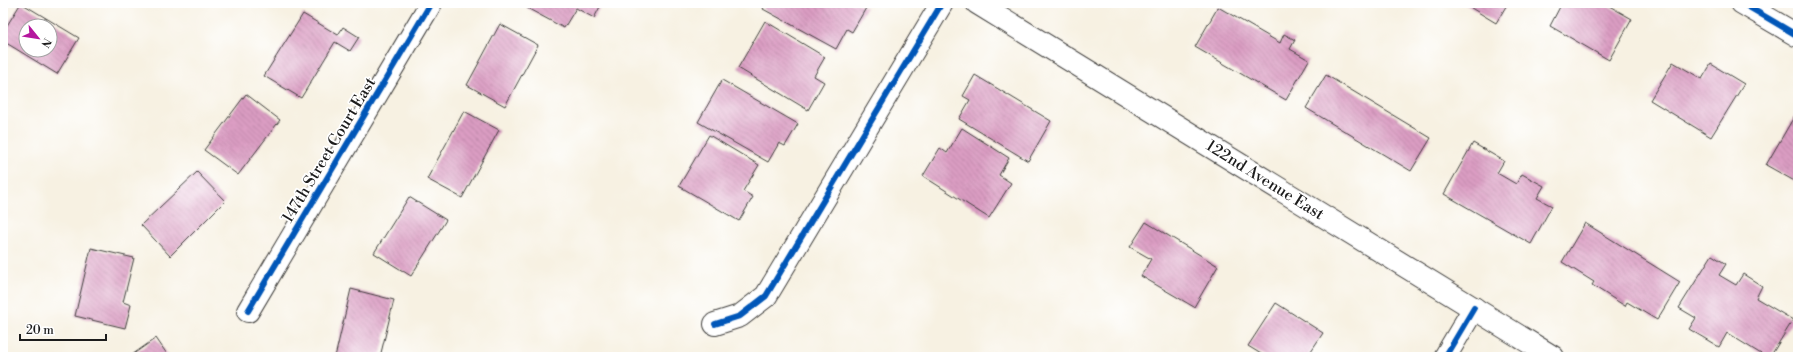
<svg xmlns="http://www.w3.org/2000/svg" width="1801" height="360" viewBox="0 0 1801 360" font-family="'Libre Bodoni',serif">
<defs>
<pattern id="building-back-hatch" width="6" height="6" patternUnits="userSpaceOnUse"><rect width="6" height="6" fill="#db9dc3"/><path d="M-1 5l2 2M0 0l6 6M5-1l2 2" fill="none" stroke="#b17f9e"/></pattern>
</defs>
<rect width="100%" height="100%" fill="#fff"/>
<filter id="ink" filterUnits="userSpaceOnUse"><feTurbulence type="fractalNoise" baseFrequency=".025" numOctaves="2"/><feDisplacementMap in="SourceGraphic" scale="8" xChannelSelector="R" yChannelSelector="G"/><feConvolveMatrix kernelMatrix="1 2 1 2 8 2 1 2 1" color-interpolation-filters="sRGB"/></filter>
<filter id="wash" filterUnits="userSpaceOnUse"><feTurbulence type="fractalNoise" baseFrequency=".012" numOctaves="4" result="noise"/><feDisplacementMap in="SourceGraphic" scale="16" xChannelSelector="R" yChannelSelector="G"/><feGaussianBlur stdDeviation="0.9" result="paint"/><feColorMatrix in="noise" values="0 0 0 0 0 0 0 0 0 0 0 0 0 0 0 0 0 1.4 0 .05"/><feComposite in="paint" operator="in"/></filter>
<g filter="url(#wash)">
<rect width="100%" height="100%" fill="#f7f1e2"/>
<g id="blocks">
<path fill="url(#building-back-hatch)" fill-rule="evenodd" d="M21 3 79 38 57 74 3 41V32ZM26 26H50V50H26Z
M530 3H602L594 18 576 8 564 28 527 8Z
M766 3H857L866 8 852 32 847 29 836 49 763 9Z
M1463 3H1508L1496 23Z
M1562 3H1604L1632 19 1609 60 1550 26Z
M1218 7 1280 43 1284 34 1295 40 1290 49 1309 60 1286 100 1195 47Z
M303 14 338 35 343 27 359 37 350 51 335 42 301 98 264 76Z
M765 21 825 57 814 76 824 82 808 110 738 68Z
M500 24 538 45 505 106 467 85Z
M1673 62 1702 79 1711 64 1744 84 1711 137 1650 100Z
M975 75 1051 121 1028 161 959 119 970 100 963 96Z
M1326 75 1431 138 1411 171 1306 108Z
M722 80 798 124 785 146 779 143 768 162 698 122Z
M246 94 280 120 238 175 204 150Z
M1798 110V183L1766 165Z
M464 111 499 130 462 198 427 179Z
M962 128 1009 158 999 175 1011 183 989 218 923 176 940 148 947 153Z
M709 135 759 165 743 191 753 197 739 221 679 186Z
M1473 143 1504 161 1497 173 1516 184 1522 174 1544 186 1537 198 1552 206 1531 244 1444 194Z
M197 172 225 201 170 256 141 225Z
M409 197 446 220 411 276 374 253Z
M1146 222 1218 266 1194 307 1141 276 1151 259 1130 247Z
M1585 223 1680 282 1657 320 1627 302 1625 306 1592 285 1594 282 1562 262Z
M91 248 134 258 123 302 131 305 125 328 75 316Z
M1712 255 1726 264 1719 275 1736 285 1743 274 1762 286 1756 298 1793 320 1770 357H1766L1727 333 1719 347 1689 329 1696 318 1679 308Z
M351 289 394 300 380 357H335Z
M1276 303 1323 333 1307 357H1266L1248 346Z
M156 338 169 357H129Z"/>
</g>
</g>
<g filter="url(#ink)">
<use href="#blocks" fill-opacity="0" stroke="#3d3c3a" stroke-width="1"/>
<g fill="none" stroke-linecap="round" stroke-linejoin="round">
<defs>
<path id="street" d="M1742 3 1798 36
M248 311 431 3
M715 324 740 316 766 296 942 3
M1445 357 1474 308"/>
<path id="secondary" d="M977 3 1553 357"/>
</defs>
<use href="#street" stroke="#3d3c3a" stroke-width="24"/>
<use href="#secondary" stroke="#3d3c3a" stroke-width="24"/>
<use href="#street" stroke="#fff" stroke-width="22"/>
<use href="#secondary" stroke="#fff" stroke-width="22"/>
<defs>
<path id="cycleway" d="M1742 3 1798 36
M248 311 431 3
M715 324 740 316 766 296 942 3
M1445 357 1474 308"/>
</defs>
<use href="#cycleway" stroke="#fff" stroke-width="8"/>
<use href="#cycleway" stroke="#0057b8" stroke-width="6"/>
</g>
</g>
<g text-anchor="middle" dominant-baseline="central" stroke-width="3.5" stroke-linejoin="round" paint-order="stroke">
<g font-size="16" fill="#1c1c1c" stroke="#fff">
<text transform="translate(329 150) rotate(-59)">147th Street Court East</text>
<text transform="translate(1265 180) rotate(32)">122nd Avenue East</text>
</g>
</g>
<rect width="1801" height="360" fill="none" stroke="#fff" stroke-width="16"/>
<g transform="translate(38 38) rotate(120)"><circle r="19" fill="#ffffff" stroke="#a4a4a4"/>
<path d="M0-3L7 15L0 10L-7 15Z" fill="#b5179e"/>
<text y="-6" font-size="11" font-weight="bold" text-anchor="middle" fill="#1c1c1c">N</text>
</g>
<path d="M20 334v6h86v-6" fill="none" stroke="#1c1c1c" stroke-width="2"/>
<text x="26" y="334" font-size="12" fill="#1c1c1c" stroke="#ffffff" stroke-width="3" paint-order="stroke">20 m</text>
</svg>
